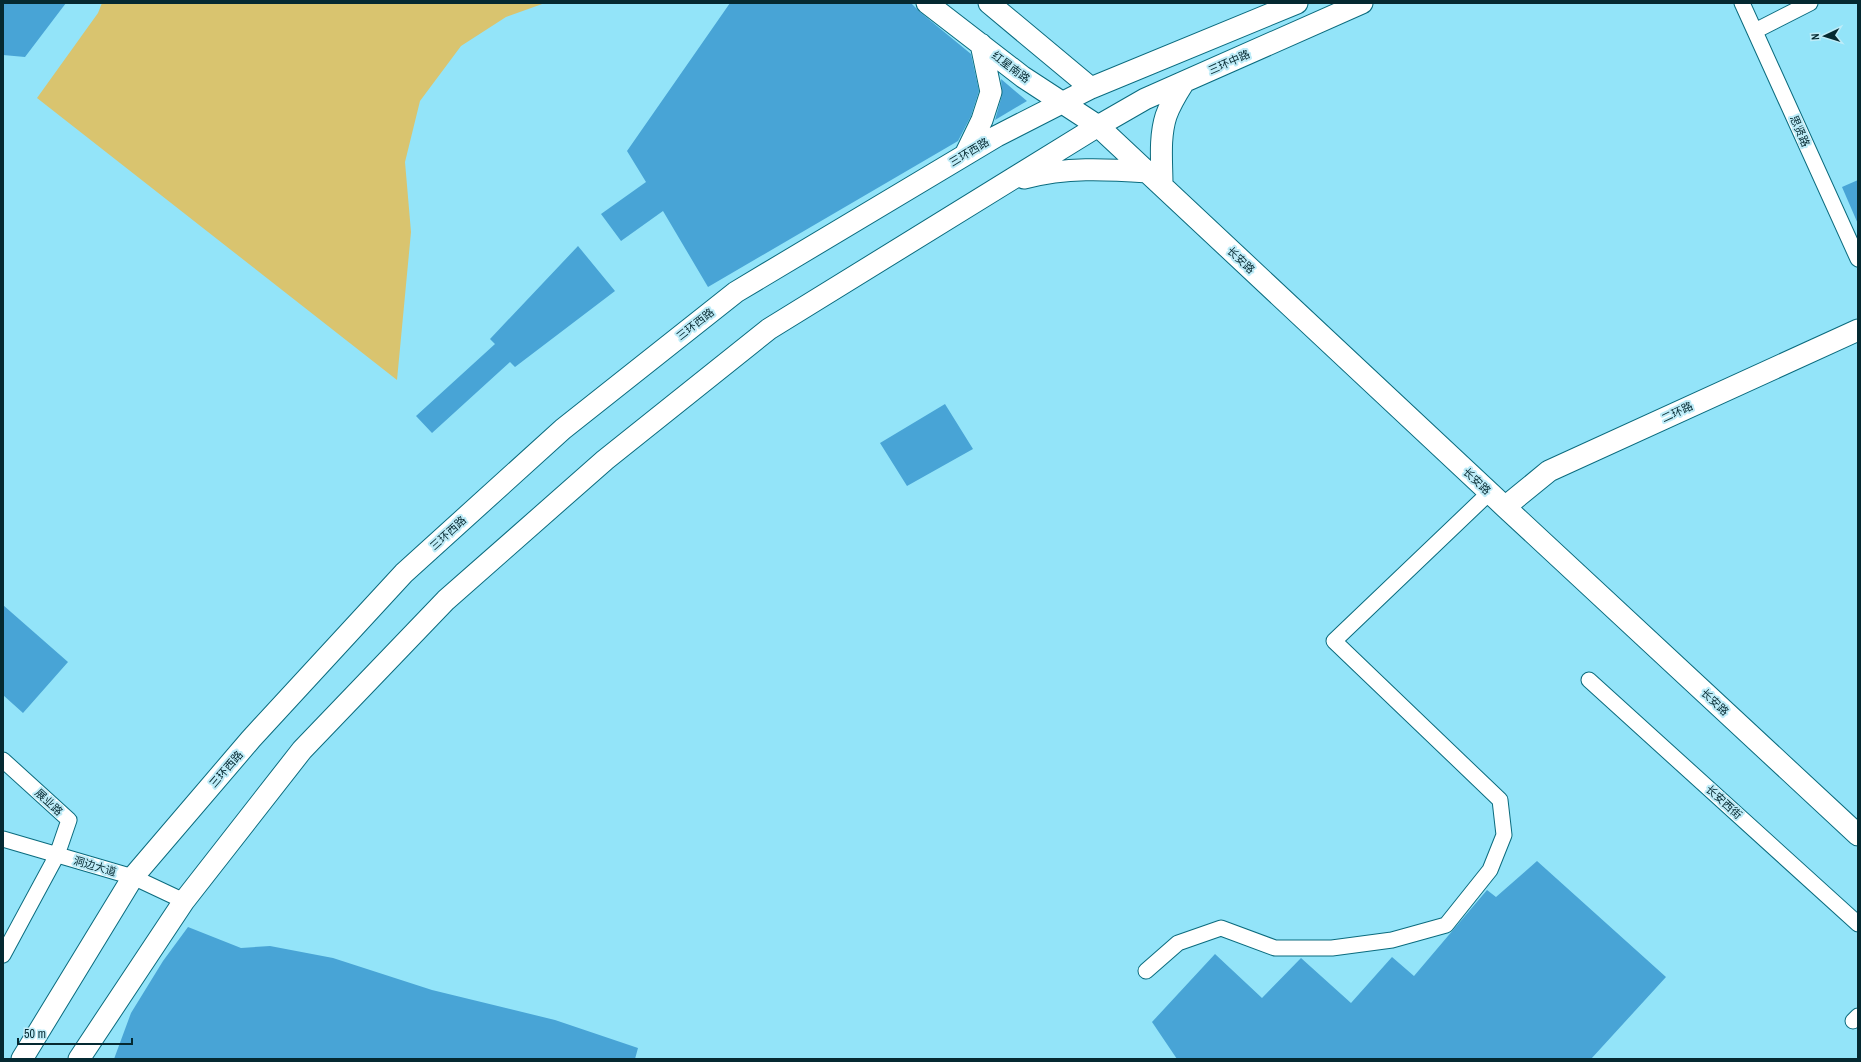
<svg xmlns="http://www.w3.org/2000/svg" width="1861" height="1062" viewBox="0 0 1861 1062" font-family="'Archivo Narrow','Noto Sans SC',sans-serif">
<rect width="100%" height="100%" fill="#93e4f9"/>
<path fill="#d9c46f" d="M102 3H545L506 17 461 46 420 101 405 162 411 232 397 380 37 98 98 13Z"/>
<path fill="#48a4d6" d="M3 3H66L25 57 3 55Z
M730 3H911L920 12 971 54 979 91 971 116 958 141 708 287 663 211 621 241 601 214 646 182 627 151Z
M1001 79 1027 101 995 120 1002 95Z
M1858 180V224L1842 187Z
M578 246 615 291 515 367 510 362 432 433 416 416 495 344 490 339Z
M945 404 973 449 907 486 880 443Z
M3 605 68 662 23 713 3 695Z
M1537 861 1666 977 1591 1059H1177L1152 1022 1215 954 1262 998 1301 958 1351 1003 1392 957 1414 976 1487 890 1496 897Z
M188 927 241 948 270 946 333 958 432 990 555 1020 638 1048 635 1059H114L131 1013 163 961Z"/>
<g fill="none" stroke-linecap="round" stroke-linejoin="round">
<defs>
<path id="street" d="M1742 3 1858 259
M1755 31 1810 3
M1589 680 1858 924
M3 760 69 820 57 855 3 955
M3 839 133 877 184 901
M1146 971 1178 943 1221 928 1275 948H1332L1392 940 1446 925 1490 870 1504 835 1500 800 1334 641 1489 493
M1853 1021 1858 1016"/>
<path id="secondary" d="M927 3 1023 77 1098 126 1505 507 1858 835
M989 3 1091 88
M965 155 982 120 991 92 981 44
M1024 178C1067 167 1104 169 1148 172
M1162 185C1162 163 1159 138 1166 116 1170 104 1177 93 1184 82
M1505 507 1549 471 1858 330
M22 1059 133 877 251 739 404 573 563 429 736 292 997 136 1091 88 1297 3
M79 1059 184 901 302 750 446 600 605 460 769 329 1098 126 1145 99 1362 3"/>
</defs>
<use href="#street" stroke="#0a6b7e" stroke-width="17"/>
<use href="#secondary" stroke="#0a6b7e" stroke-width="23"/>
<use href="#street" stroke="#fff" stroke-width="15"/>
<use href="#secondary" stroke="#fff" stroke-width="21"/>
</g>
<g text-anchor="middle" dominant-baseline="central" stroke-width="4" stroke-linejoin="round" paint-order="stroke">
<g font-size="11" fill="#052931" stroke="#beecf8">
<text transform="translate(1229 62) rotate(-24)">三环中路</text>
<text transform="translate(1011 67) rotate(37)">红星南路</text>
<text transform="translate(1800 131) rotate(66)">思贤路</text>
<text transform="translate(969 152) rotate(-31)">三环西路</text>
<text transform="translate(1241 260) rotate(43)">长安路</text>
<text transform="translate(695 324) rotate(-38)">三环西路</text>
<text transform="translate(1677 412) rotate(-25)">二环路</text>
<text transform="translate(1477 481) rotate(43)">长安路</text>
<text transform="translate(448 533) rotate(-42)">三环西路</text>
<text transform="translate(1715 702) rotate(43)">长安路</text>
<text transform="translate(226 769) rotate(-49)">三环西路</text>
<text transform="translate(49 802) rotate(43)">展业路</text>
<text transform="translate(1724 802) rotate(42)">长安西街</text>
<text transform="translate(95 866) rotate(16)">洞边大道</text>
</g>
</g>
<rect width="1861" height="1062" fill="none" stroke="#052931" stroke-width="8"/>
<g transform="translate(1825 36) rotate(266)" stroke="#beecf8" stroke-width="3" paint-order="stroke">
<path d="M0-3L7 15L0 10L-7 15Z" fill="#052931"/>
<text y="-6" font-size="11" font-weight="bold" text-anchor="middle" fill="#052931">N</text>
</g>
<path d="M18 1038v6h114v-6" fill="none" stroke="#052931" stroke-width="2"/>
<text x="24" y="1038" font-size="12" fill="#052931" stroke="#beecf8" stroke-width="3" paint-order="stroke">50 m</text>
</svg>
